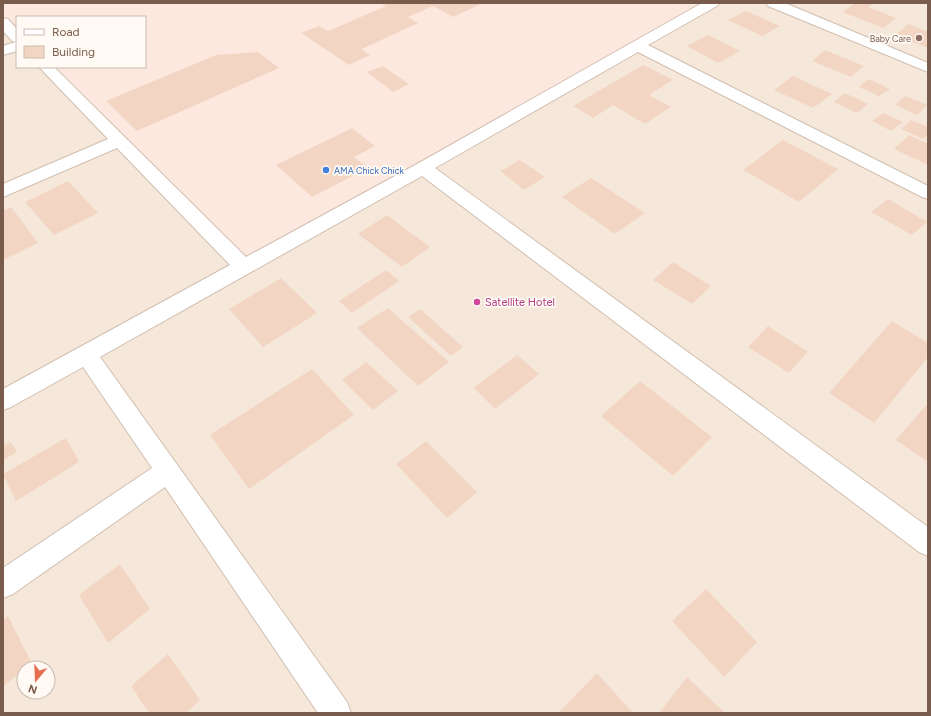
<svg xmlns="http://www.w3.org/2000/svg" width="931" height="716" viewBox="0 0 931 716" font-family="Figtree,sans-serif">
<rect width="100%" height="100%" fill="#fdf6ec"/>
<path fill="#f5e8da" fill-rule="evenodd" d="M3 3H928V713H3ZM17 17H145V67H17ZM24 668H48V692H24Z"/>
<path fill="#fde8e0" d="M3 3H693L704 8 244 267 46 67H145V17H17V38L3 22Z"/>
<path fill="#f3d5c3" d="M380 3H483L453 17 433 6 408 17 418 23 362 49 370 55 349 65 301 33 319 26 328 31 386 6Z
M855 3 865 6 858 3H875L868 7 896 18 883 28 843 12Z
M746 11 780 26 762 36 728 20Z
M909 24 928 32V48L895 35Z
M708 35 740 51 718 63 687 46Z
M825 50 864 66 851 77 812 61Z
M258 52 279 68 137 131 106 101 216 55Z
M643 65 673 80 649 95 671 107 645 124 613 105 593 118 573 106Z
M383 66 409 84 393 92 367 72Z
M793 76 832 94 813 108 774 90Z
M869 79 890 89 879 96 859 87Z
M845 93 868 104 857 113 834 102Z
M905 96 927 105 917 115 895 105Z
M884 113 903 122 891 131 872 121Z
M911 120 928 127V134L923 139 901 129Z
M352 128 375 146 354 157 368 168 312 197 276 165Z
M909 135 928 144V165L894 149Z
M783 140 838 169 799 202 743 170Z
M520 160 545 177 524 190 500 171Z
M591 178 645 213 615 234 562 197Z
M68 181 98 213 54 235 25 202Z
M888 199 927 222 912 235 871 212Z
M11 207 38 243 3 260V211Z
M387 215 430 247 402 267 358 234Z
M673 262 711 286 692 304 653 280Z
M386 270 399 281 352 313 339 301Z
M281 278 317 313 263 347 229 309Z
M388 308 449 362 418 386 357 328Z
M420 309 463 347 451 356 408 317Z
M892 321 928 343V357L874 423 829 393Z
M768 326 808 352 789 373 748 347Z
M517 355 539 374 495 409 474 388Z
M366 362 398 391 373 410 342 380Z
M312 369 354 415 249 489 210 435Z
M640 381 712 437 673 476 601 416Z
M928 403V462L896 440Z
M66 438 79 462 16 501 3 474Z
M426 441 477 492 447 518 396 464Z
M11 442 17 452 3 460V446Z
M120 564 150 609 108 643 79 595Z
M706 589 757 642 724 677 672 621Z
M8 616 32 664 24 668V670L3 686V620Z
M168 654 200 700 186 713H149L131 686Z
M597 673 633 713H558Z
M687 677 725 713H659Z"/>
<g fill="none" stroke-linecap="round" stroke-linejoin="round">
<defs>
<path id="minor" d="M702 3H719L717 6 648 45 928 186V199L922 197 638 52 435 168 928 527V556L919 552 422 176 100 357 347 702 351 713H318L165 487 13 594 3 598V568L152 468 83 367 11 407 3 410V389L230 265 117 148 3 197V184L108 139 39 67H54L246 257 417 164Z
M766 3H785L928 63V72L768 6Z
M3 18 8 19 17 29V51L3 55V46L16 42 12 41 3 31Z"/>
</defs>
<use href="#minor" stroke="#d1beb0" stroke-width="2"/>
<use href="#minor" fill="#fff" fill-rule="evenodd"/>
</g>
<circle fill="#8d6e63" stroke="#fffaf3" stroke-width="1.5" cx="919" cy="38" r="4"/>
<circle fill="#3f7fe0" stroke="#fffaf3" stroke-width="1.5" cx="326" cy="170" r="4"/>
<circle fill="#d1479c" stroke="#fffaf3" stroke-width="1.5" cx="477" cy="302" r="4"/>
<g text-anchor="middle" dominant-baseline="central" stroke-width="3.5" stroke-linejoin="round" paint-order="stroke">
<g font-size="9" fill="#785e54" stroke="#fffaf3" text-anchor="end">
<text x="911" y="38">Baby Care</text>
</g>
<g font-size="9" fill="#366cbe" stroke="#fffaf3" text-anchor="start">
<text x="334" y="170">AMA Chick Chick</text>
</g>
<g font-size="11" fill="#b23c85" stroke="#fffaf3" text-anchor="start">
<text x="485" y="302">Satellite Hotel</text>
</g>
</g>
<rect width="931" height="716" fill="none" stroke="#7a5c4d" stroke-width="8"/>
<rect x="16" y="16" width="130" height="52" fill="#fffaf3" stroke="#cabbb1"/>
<rect x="24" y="29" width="20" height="6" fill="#ffffff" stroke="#cabbb1"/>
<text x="52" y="36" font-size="12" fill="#7a5c4d">Road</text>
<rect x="24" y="46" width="20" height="12" fill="#f3d5c3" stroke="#cabbb1"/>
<text x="52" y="56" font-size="12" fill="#7a5c4d">Building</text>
<g transform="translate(36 680) rotate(199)"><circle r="19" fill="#fffaf3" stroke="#cabbb1"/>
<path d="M0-3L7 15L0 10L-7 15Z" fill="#e76f51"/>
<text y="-6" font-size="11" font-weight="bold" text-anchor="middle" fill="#7a5c4d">N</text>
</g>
</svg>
